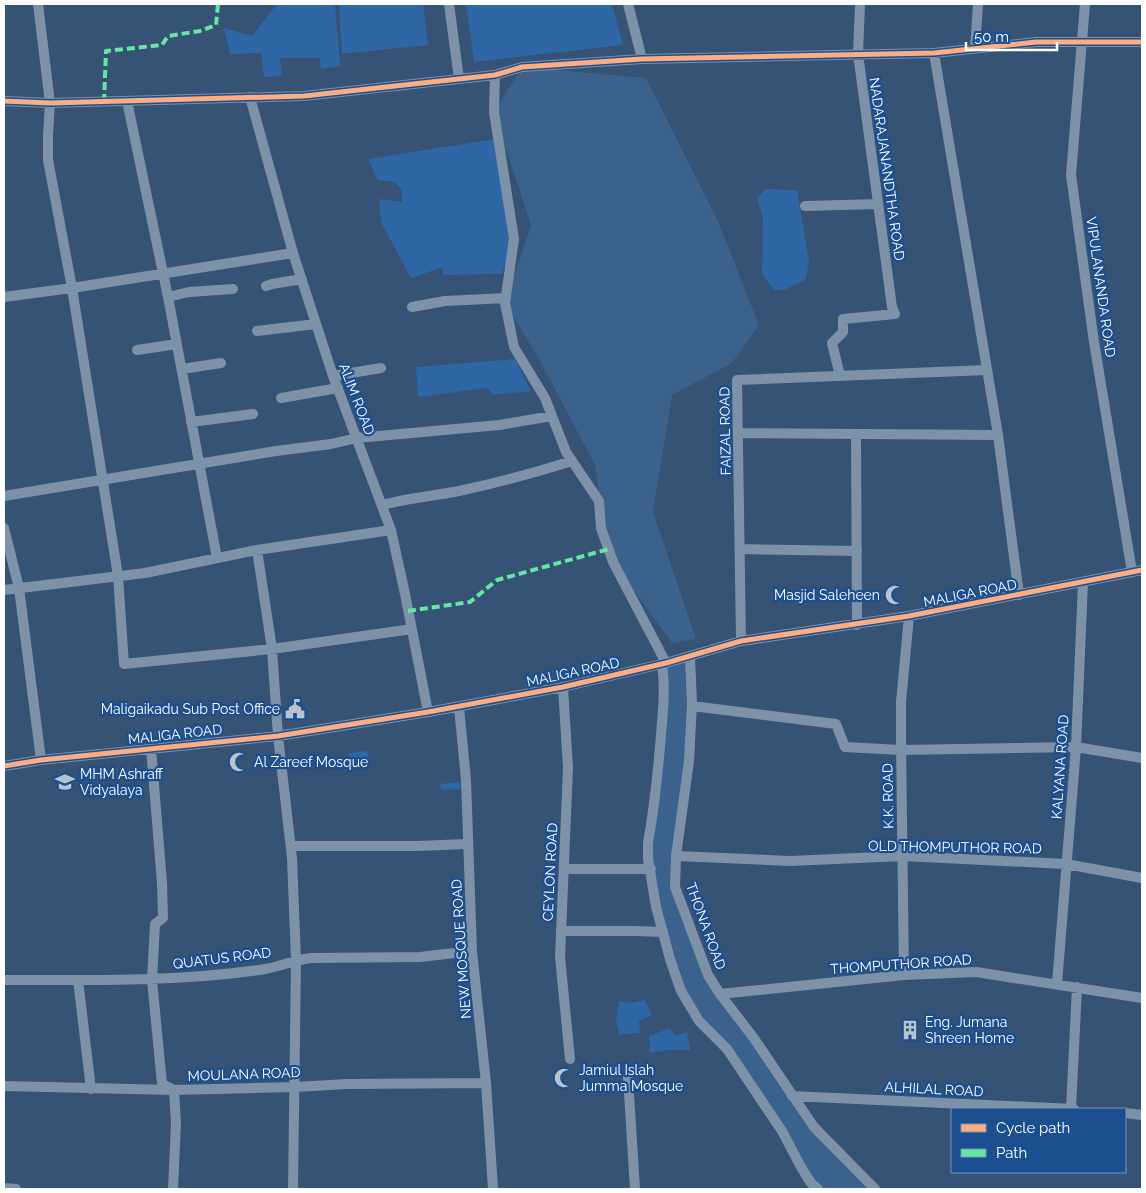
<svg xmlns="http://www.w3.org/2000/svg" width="1146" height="1193" viewBox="0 0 1146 1193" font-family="Raleway,sans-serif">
<rect width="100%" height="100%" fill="#365274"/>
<path fill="#2f66a5" d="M277 4H335L340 66 321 69 320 58H280L282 76 264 77 261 53 230 54 224 28 252 36Z
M339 4H423L428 45 342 54Z
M466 4H612L623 45 474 62Z
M495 139 514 239 502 274 443 275V267L411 278 381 222 379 199 402 202 401 189 394 182 378 180 368 159Z
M765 189 797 190 809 261 806 279 785 290H774L762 274 763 217 757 199Z
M515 359 531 391 493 395 487 388 418 397 416 367Z
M367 751 369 760 351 763 349 753Z
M460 782 461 789 441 790 440 784Z
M645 1000 652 1015 639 1021 640 1033 619 1035 616 1021 619 1001 631 1003Z
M670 1028 675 1036 687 1032 690 1050H668L650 1053 649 1036Z"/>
<path fill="#3b618d" d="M522 67 646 78 718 221 759 325 732 363 672 395 653 512 696 639 672 643 613 562 603 519 595 465 539 359 505 303 531 225 494 112Z
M690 657 692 706 675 886 708 976 796 1101 873 1189H818L715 1036 682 990 648 859 664 665Z"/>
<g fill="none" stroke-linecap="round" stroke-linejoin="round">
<path stroke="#7d92a8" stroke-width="10" d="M38 4 50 103 48 135V160L72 288 118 576 124 664 272 649 412 629
M449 4 459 79
M628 4 642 59
M1085 4 1071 175 1094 342 1132 572
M975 48 978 4
M934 53 998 435 1019 595
M495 75 494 112 514 239 505 303 514 347 545 398 566 452 599 501 601 528 613 562 666 663
M250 97 293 253 333 376 391 530 405 594 428 712
M4 101 50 103 304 96 495 75 522 67 642 59 934 53 1036 42H1142
M127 101 168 297 217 558
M805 206 878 204
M266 286 272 284 302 279
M4 297 72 288 293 253
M168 297 189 292 233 289
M412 307 445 301 506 298
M257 331 316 324
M137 350 177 344
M182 369 221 363
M333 376 381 368
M840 376 832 343 843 332V319L895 314 892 307 858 54 860 4
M281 398 338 388
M191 422 253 414
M739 433 998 435
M856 434 857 625
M4 496 276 451 331 444 357 438 499 425 552 416
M382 505C408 498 433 496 459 491 497 483 534 473 572 461
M4 528 19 588 41 760
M740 549 857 551
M257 550 272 649 278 736 292 858 296 960 293 1189
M4 590 145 573 257 550 391 530
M741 641 737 380 987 370
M690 657 692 704 689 761 676 856 675 887 708 975 720 994 753 1037 814 1127 875 1189
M662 664C665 684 664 702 662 722 659 763 655 803 648 843V859L656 907 670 959 681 991 699 1021 727 1049 782 1131 801 1167 811 1183 818 1189
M563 687 568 768 560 957 570 1059
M692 706 836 724 845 747 901 750 1076 747 1142 758
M459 707 466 780 472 951 486 1083 493 1189
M151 748 162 883 163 918 155 924 152 980 162 1084 174 1090 176 1123 173 1189
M4 766 41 760 278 736 428 712 563 687 666 663 741 641 909 616 1142 570
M291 846H416L468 844
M676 856 790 861 903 856 1066 864 1142 878
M564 869H651
M561 931H636L663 932
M904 975 901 742V702L909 616
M4 980C89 980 175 982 259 970 277 968 293 960 311 958L420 957 472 951
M78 980 91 1089
M1057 984 1076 747 1083 582
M720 994 904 975 976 972 1142 998
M628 1078 635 1189
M4 1086 174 1090 295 1087 347 1084 486 1083
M792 1096 1074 1109
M1071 1109 1077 987
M1125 1113 1142 1115
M4 1188 16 1189"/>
<path stroke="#66e7a1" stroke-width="4" stroke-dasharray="8 4" stroke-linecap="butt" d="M104 102 106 51 162 45 168 36 200 31 216 25 218 4
M408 611 470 602 497 580 609 549"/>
<defs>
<path id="cycleway" d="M4 101 50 103 304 96 495 75 522 67 642 59 934 53 1036 42H1142
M4 766 41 760 278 736 428 712 563 687 666 663 741 641 909 616 1142 570"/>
</defs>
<use href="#cycleway" stroke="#1b4f8f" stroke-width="8"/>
<use href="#cycleway" stroke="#ffac80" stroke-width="5"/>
</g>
<defs>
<symbol id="mosque-bare" viewBox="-9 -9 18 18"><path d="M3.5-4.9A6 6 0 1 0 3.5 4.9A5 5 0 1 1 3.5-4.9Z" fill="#b9c2ce" stroke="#1b4f8f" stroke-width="2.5" paint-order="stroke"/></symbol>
<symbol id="civic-bare" viewBox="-9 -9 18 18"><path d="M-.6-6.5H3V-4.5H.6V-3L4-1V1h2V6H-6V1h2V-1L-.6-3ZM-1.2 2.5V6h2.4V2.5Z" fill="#b9c2ce" stroke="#1b4f8f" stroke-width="2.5" paint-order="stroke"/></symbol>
<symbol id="school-bare" viewBox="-9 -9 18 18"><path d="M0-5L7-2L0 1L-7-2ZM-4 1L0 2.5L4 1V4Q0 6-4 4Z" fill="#b9c2ce" stroke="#1b4f8f" stroke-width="2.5" paint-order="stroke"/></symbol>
<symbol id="building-bare" viewBox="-9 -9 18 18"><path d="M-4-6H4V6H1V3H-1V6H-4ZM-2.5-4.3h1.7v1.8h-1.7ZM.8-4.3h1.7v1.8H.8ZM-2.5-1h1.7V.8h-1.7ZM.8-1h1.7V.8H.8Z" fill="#b9c2ce" stroke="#1b4f8f" stroke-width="2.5" paint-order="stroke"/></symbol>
</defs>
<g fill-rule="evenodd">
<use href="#mosque-bare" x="881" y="581" width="28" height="28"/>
<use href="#civic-bare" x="281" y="695" width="28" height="28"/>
<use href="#mosque-bare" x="225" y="748" width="28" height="28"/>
<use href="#school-bare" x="51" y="768" width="28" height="28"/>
<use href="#building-bare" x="896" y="1016" width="28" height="28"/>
<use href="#mosque-bare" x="550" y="1064" width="28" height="28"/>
</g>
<g text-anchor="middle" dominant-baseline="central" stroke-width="4.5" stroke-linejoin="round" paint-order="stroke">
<g font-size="14" fill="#fff" stroke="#1b4f8f">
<text transform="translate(887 169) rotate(82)">NADARAJANANDTHA ROAD</text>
<text transform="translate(1101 287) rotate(82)">VIPULANANDA ROAD</text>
<text transform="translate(357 399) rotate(69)">ALIM ROAD</text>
<text transform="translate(725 431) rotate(-91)">FAIZAL ROAD</text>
<text transform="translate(970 593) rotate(-11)">MALIGA ROAD</text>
<text transform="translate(573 672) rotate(-12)">MALIGA ROAD</text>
<text transform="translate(175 734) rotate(-6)">MALIGA ROAD</text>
<text transform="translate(1060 767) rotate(-86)">KALYANA ROAD</text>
<text transform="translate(888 796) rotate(-91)">K.K. ROAD</text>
<text transform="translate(955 847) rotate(1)">OLD THOMPUTHOR ROAD</text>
<text transform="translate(550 872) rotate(-87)">CEYLON ROAD</text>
<text transform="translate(706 926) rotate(70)">THONA ROAD</text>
<text transform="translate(461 949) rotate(-94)">NEW MOSQUE ROAD</text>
<text transform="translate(222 958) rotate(-7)">QUATUS ROAD</text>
<text transform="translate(901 964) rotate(-4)">THOMPUTHOR ROAD</text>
<text transform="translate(244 1074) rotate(-2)">MOULANA ROAD</text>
<text transform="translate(934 1089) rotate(3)">ALHILAL ROAD</text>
</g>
<g font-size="14" fill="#fff" stroke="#1b4f8f" text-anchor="start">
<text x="880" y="595" text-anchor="end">Masjid Saleheen</text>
<text x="280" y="709" text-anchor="end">Maligaikadu Sub Post Office</text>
<text x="254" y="762">Al Zareef Mosque</text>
<text x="80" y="774">MHM Ashraff<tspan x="80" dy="16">Vidyalaya</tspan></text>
<text x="925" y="1022">Eng. Jumana<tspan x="925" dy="16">Shreen Home</tspan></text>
<text x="579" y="1070">Jamiul Islah<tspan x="579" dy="16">Jumma Mosque</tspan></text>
</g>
</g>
<rect width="1146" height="1193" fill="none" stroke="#ffffff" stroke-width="10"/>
<rect x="951" y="1108" width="175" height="65" fill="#1b4f8f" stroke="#7695bc"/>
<rect x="961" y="1124" width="25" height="8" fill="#ffac80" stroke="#7695bc"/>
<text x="996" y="1133" font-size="15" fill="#ffffff">Cycle path</text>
<rect x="961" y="1149" width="25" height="8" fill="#66e7a1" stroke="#7695bc"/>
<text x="996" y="1158" font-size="15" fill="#ffffff">Path</text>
<path d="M966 42v8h91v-8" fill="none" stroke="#ffffff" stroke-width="2.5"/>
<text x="974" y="42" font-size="15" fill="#ffffff" stroke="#1b4f8f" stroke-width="4" paint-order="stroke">50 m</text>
</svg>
